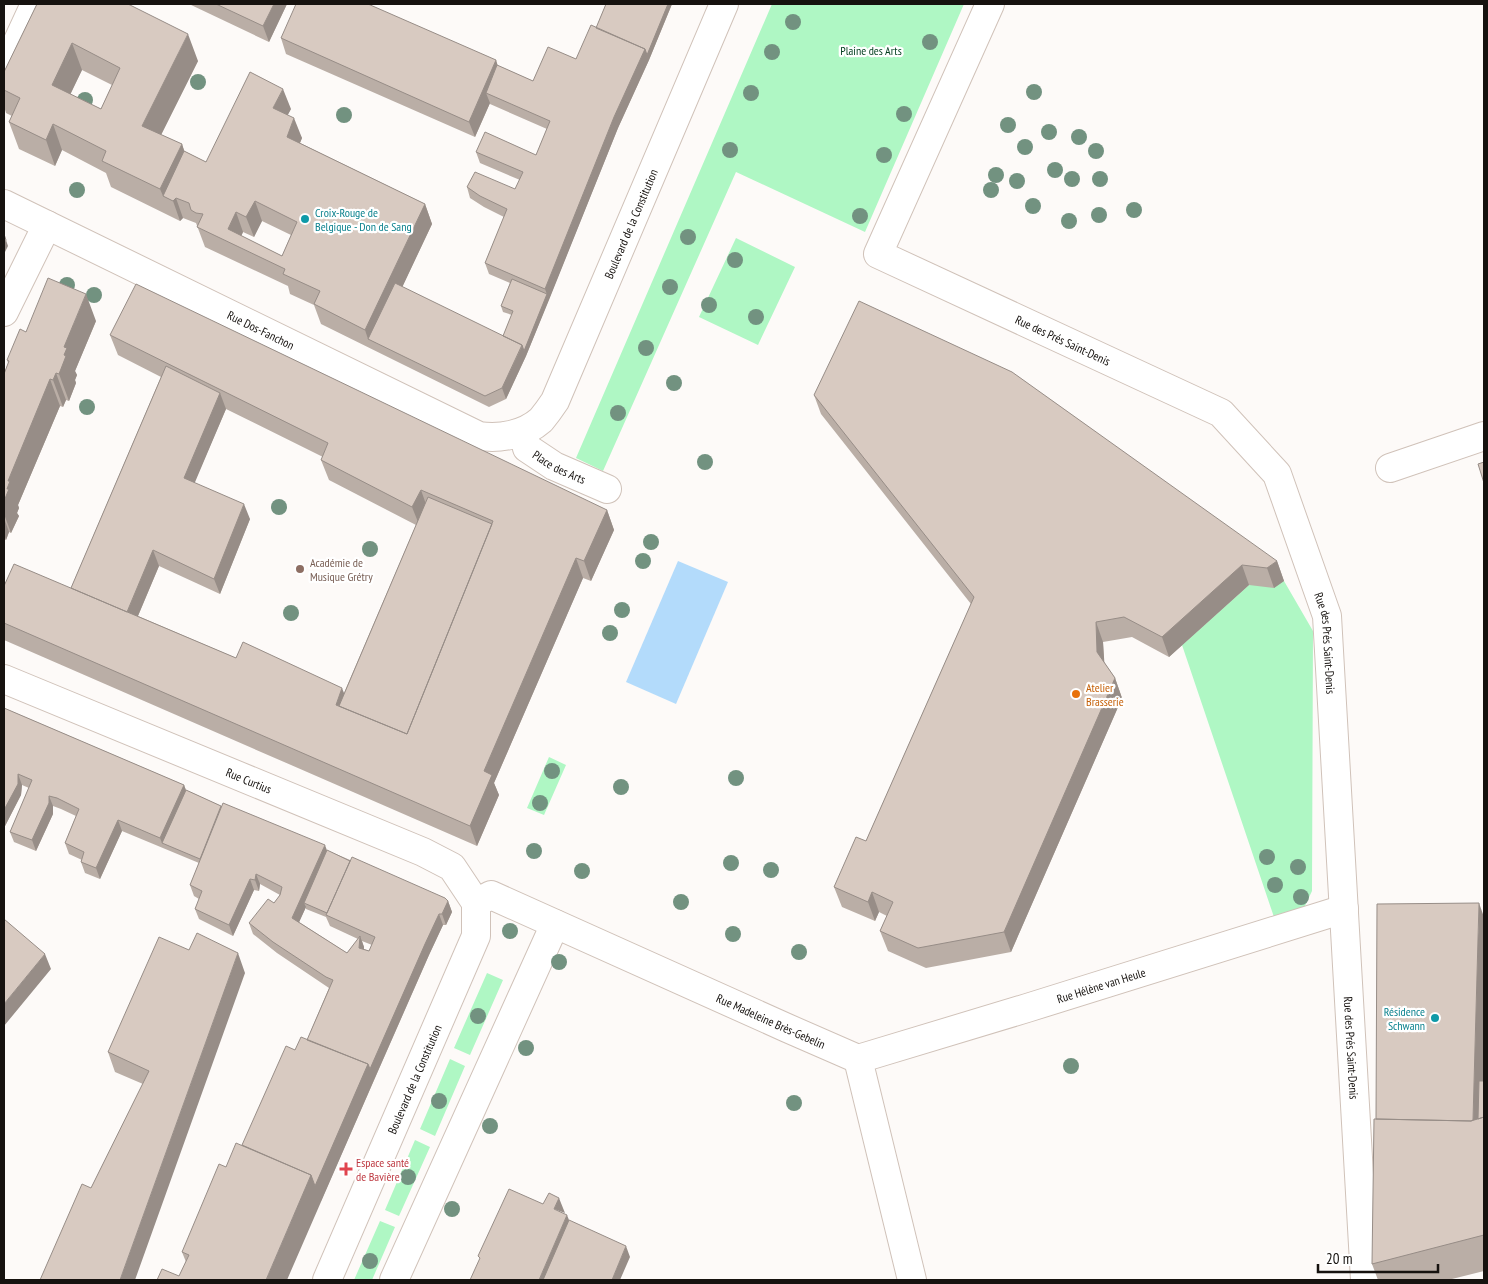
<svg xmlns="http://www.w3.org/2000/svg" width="1488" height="1284" viewBox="0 0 1488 1284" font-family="'PT Sans Narrow',sans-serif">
<rect width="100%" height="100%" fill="#fdfaf8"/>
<path fill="#aff7c4" d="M772 4H964L865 232 736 172 603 471 576 458Z
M736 238 795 267 758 345 699 317Z
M1284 581 1313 631 1312 891 1304 908 1277 926 1182 645 1249 585Z
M549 757 566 765 544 815 527 808Z
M487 973 503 980 470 1055 454 1048Z
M450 1059 465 1066 435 1136 420 1129Z
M415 1140 430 1147 399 1216 385 1210Z
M380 1221 395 1227 372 1280H354Z"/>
<path fill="#b3dbfb" d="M678 561 728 582 676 704 626 682Z"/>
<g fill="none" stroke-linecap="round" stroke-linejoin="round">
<defs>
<g id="minor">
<path id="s1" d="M990 4 878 254 1221 413 1277 474 1327 616 1365 1280"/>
<path d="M4 71 35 4"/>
<path id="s2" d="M4 204 479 436C500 439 524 435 541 420 546 414 551 407 555 401L724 4"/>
<path d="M4 312 47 225"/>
<path id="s3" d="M523 432 527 448 554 466 607 489"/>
<path d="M1390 468 1484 436"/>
<path id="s4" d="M4 679 423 852 452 867 476 903"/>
<path id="s5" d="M476 903 491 895 787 1028 858 1059"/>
<path id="s6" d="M858 1059 1027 1008 1344 909"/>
<path d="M858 1059 912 1280"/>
<path id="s7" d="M327 1280 476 936V903"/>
<path d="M394 1280 555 924"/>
</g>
</defs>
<use href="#minor" stroke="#d0c2b9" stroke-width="30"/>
<use href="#minor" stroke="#fff" stroke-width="28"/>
</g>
<g fill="#729280">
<circle cx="793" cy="22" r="8"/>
<circle cx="930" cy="42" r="8"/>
<circle cx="772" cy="52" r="8"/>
<circle cx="198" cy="82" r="8"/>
<circle cx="1034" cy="92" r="8"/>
<circle cx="751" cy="93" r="8"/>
<circle cx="85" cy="100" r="8"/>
<circle cx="904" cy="114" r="8"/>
<circle cx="344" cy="115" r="8"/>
<circle cx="1008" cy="125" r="8"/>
<circle cx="1049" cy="132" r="8"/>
<circle cx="1079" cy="137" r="8"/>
<circle cx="1025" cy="147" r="8"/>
<circle cx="730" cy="150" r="8"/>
<circle cx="1096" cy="151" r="8"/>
<circle cx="884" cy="155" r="8"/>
<circle cx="1055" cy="170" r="8"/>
<circle cx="996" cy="175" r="8"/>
<circle cx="1072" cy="179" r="8"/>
<circle cx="1100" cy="179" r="8"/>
<circle cx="1017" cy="181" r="8"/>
<circle cx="77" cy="190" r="8"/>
<circle cx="991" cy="190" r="8"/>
<circle cx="1033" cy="206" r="8"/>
<circle cx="1134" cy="210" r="8"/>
<circle cx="1099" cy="215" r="8"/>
<circle cx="860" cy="216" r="8"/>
<circle cx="1069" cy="221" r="8"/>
<circle cx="688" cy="237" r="8"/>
<circle cx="735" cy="260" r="8"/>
<circle cx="67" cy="285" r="8"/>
<circle cx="670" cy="287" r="8"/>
<circle cx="94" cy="295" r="8"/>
<circle cx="709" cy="305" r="8"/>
<circle cx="756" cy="317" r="8"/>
<circle cx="646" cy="348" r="8"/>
<circle cx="674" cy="383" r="8"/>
<circle cx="87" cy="407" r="8"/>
<circle cx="618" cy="413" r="8"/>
<circle cx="705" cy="462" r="8"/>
<circle cx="279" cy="507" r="8"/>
<circle cx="651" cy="542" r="8"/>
<circle cx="370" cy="549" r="8"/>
<circle cx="643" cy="561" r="8"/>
<circle cx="622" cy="610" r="8"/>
<circle cx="291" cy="613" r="8"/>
<circle cx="610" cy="633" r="8"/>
<circle cx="552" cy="771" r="8"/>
<circle cx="736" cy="778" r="8"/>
<circle cx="621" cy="787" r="8"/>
<circle cx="540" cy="803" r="8"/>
<circle cx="534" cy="851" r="8"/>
<circle cx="1267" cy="857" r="8"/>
<circle cx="731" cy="863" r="8"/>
<circle cx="1298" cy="867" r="8"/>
<circle cx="771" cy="870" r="8"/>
<circle cx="582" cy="871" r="8"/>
<circle cx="1275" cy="885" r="8"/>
<circle cx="1301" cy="897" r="8"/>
<circle cx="681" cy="902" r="8"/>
<circle cx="510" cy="931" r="8"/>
<circle cx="733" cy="934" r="8"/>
<circle cx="799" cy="952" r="8"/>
<circle cx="559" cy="962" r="8"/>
<circle cx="478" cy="1016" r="8"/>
<circle cx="526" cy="1048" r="8"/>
<circle cx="1071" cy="1066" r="8"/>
<circle cx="439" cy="1101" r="8"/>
<circle cx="794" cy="1103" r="8"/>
<circle cx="490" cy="1126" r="8"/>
<circle cx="408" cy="1177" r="8"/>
<circle cx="452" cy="1209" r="8"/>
<circle cx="370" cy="1261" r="8"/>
</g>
<path fill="#baaea6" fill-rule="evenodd" d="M37 4 198 61 161 135 182 144 184 151 206 162 291 109 287 115 302 138 300 143 425 204 432 224 402 287 503 336 512 315 503 312 501 306 510 283 489 274 485 263 504 217 484 207 470 198 467 187 515 189 520 180 480 163 476 152 536 155 547 129 490 104V103L475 137 286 54 281 38 496 60 497 65 533 81 576 59 596 28 606 4H672L649 60 618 128 526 356 506 399 489 407 321 324 314 305 290 294 288 286 205 247 196 223 183 218 180 221 111 187 106 173 62 150 55 166 19 149 9 122 12 116 6 113 4 106V72ZM82 70 112 85 101 109 70 94ZM262 221 291 235 282 256 241 236 243 232 254 237Z
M189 4H287L269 42Z
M96 321 75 371 77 375 75 380 76 383 69 401 66 400 63 407 60 406 18 505 19 508 17 513 19 516 11 533 9 532 6 540 4 539V374L8 363 7 360 26 332Z
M110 335 607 510 614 530 591 581 583 578 494 783 499 795 477 846 4 640V586L71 588 161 377 118 355ZM226 409 323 457 321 460 329 480 416 525 344 693 236 658 138 616 159 566 220 594 250 519 194 483Z
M814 395 1277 561 1284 581 1274 588 1249 585 1169 657 1132 637 1103 642 1104 662 1115 678 1122 698 1011 952 926 968 888 951 880 931 887 916 879 912 875 921 842 907 834 887 866 841 971 604 821 414Z
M4 708 184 785 186 790 221 806 448 901 452 912 446 925H443L429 955 321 1201 179 1276 186 1262 182 1252 226 1167 242 1145 295 1050 307 1040 329 988 277 953 253 934 249 923 274 903 280 895 260 884 259 891 254 890 233 936 199 919 195 909 199 899 194 896 190 885 199 863 122 831 100 879 85 873 81 862 82 860 69 854 65 843 76 816 61 809 53 806V814L36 851 14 842 10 832 29 788 22 785 21 795 4 828ZM306 907V909L326 917 330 926 358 939 347 953 299 922ZM362 941 372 945 369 951 364 949V947Z
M1484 917V1271L1448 1280H1378L1372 1264Z
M245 973 91 1188 143 1084 115 1072 108 1052Z"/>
<path fill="#978d87" d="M274 4H287L269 42 263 26Z
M668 4H672L649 60 618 128 549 300 545 289 614 117 645 49Z
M188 34 198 61 152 153 142 126Z
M72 43 82 70 62 112 52 85Z
M496 60 501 76 486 93 490 103 475 137 469 122Z
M283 89 291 109 281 128 273 108Z
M294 118 302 138 294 157 287 137Z
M53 124 62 150 55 166 46 140Z
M182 144 191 171 176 198 183 218 180 221 173 201 163 196 160 189Z
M255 201 262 221 254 237 246 217Z
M425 204 432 224 376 343 368 339 365 330Z
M236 212 243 232 237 246 228 229Z
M6 240 8 246 4 254V244Z
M86 294 96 321 75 371 77 375 75 380 76 383 69 401 59 374 64 355V347Z
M547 294 549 300 526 356 506 399 502 388Z
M56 373 66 400 63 407 53 380Z
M50 379 60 406 18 505 19 508 17 513 19 516 11 533 4 514V501L7 489 8 481Z
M220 393 226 409 190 494 184 478Z
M421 490 428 510 420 527 412 507Z
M244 504 250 519 220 594 214 579Z
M607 510 614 530 591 581 584 561Z
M4 518 9 532 6 540 4 534Z
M153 550 159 566 132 630 126 615Z
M576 558 583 578 494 783 499 795 477 846 470 826 484 771Z
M1277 561 1284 581 1274 588 1267 568Z
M1242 565 1249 585 1169 657 1162 637Z
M1096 622 1103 642 1105 672 1097 652Z
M1115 678 1122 698 1011 952 1004 932Z
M342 688 350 708 336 705Z
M18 774 22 785 21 795 4 828V810Z
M184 785 188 796 162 843 160 838Z
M49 796 53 806V814L36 851 32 840Z
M118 820 122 831 100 879 96 868Z
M325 845 329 856 304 903 306 907 296 929 292 918Z
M256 874 260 884 259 891 255 880Z
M250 879 254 890 233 936 229 925Z
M872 892 879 912 875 921 868 902Z
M448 901 452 912 446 925 442 914Z
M1479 903 1484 917V1091L1483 1136 1473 1127Z
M439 914 443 925 429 955 374 1080 287 1280H266L311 1175Z
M360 936 364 947 363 958 359 948Z
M238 953 245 973 135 1280H120Z
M45 954 51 969 4 1026V1004Z
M559 1198 565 1213 554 1209Z
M567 1215 573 1230 551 1280H539Z
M626 1246 630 1257 620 1280H612Z"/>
<path fill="#d8cac1" stroke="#978d87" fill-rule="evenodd" d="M37 4H128L188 34 142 126 182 144 160 189 102 161 106 151 53 124 46 140 9 122 20 98 4 90V72ZM72 43 120 68 101 109 52 85Z
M216 4H274L263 26Z
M296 4H368L496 60 469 122 281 38Z
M606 4H668L647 55 645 49 596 28Z
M591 25 645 49 614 117 545 289 485 263 507 209 480 196 467 187 475 172 515 189 523 172 476 152 485 132 536 155 550 121 486 93 497 65 533 81 548 47 576 59Z
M250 72 283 89 273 108 294 118 287 137 425 204 365 330 314 304 320 291 283 274 285 269 197 227 203 214 196 213 191 210 189 203 176 198 173 201 163 196 184 151 206 162ZM255 201 297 222 282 256 228 229 236 212 246 217Z
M4 234 6 240 4 244Z
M48 278 86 294 64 347 67 348 64 355 66 356 59 374 56 373 53 380 50 379 8 481H10L7 489H9L4 501V374L9 361 7 360 20 329 26 332Z
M512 279 547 294 524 351 522 345 503 336 513 311 501 306Z
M395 283 522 345 502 388 485 396 368 339Z
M136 284 607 510 584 561 576 558 484 771 492 775 470 826 4 623V586L14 564 236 658 243 642 342 688 336 705 407 734 493 521 421 490 412 507 321 460 328 443 110 335Z
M859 301 1012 372 1277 561 1267 568 1242 565 1162 637 1124 617 1096 622 1097 652 1115 678 1004 932 918 948 880 931 893 902 872 892 868 902 834 887 856 837 866 841 974 597 814 395Z
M166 366 220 393 184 478 244 504 214 579 153 550 127 612 71 588Z
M1484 462V483L1478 464Z
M428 497 492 524 407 734 339 706Z
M4 708 184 785 160 838 118 820 96 868 81 862 84 852 65 843 79 809 57 798 49 796V803L32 840 10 832 32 780 18 774V784L4 810Z
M186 790 221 806 200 859 162 843Z
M223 803 325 845 292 918 347 953 360 936 359 948 369 951 375 937 326 915 352 857 445 898 448 901 442 914H439L425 944 370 1069 368 1064 307 1040 333 980 326 977 273 942 249 923 268 899 274 903 280 895 282 887 256 874 255 880 250 879 229 925 195 909 202 891 190 885Z
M327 850 350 861 327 913 304 903Z
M1479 903 1473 1120 1471 1121 1376 1119 1377 904Z
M4 919 45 954 4 1004Z
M197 933 238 953 120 1280H40L82 1184 91 1188 149 1071 108 1052 159 937 189 950Z
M301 1037 368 1064 315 1186 311 1175 242 1145 286 1046 295 1050Z
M1479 1081H1484V1117L1478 1119Z
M1484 1117V1235L1372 1264 1374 1119 1471 1121Z
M236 1143 311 1175 266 1280H157L162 1269 179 1276 189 1255 182 1252 219 1164 226 1167Z
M509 1189 543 1204 549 1193 559 1198 554 1209 567 1215 539 1280H470L480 1258 478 1256Z
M569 1220 626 1246 612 1280H543Z"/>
<g fill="#0f9aa8" stroke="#fff" stroke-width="2">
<circle cx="305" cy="219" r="5"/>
<circle cx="1435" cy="1018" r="5"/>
</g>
<circle fill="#8d6e63" stroke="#fff" stroke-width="2" cx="300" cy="569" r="5"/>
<circle fill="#e8710a" stroke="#fff" stroke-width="2" cx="1076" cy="694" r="5"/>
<path fill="#e0444e" stroke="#fff" stroke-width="2" d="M343.5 1161.5h5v5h5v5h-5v5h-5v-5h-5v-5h5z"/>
<g text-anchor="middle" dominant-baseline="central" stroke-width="4.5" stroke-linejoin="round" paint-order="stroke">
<g font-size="12" fill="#013d1d" stroke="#fff">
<text x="871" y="50">Plaine des Arts</text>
</g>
<g font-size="12" fill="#0d838f" stroke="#fff" text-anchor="start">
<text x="315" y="212">Croix-Rouge de<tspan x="315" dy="14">Belgique - Don de Sang</tspan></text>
<text x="1425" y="1011" text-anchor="end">Résidence<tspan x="1425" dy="14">Schwann</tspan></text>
</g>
<g font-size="12" fill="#16120f" stroke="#fff">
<text stroke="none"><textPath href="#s2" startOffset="811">Boulevard de la Constitution</textPath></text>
<text stroke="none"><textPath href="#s2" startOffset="286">Rue Dos-Fanchon</textPath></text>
<text stroke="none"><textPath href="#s1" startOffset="478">Rue des Prés Saint-Denis</textPath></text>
<text stroke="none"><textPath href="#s3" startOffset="54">Place des Arts</textPath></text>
<text stroke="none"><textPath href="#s1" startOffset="912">Rue des Prés Saint-Denis</textPath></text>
<text stroke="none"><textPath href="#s4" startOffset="265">Rue Curtius</textPath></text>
<text stroke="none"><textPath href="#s6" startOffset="254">Rue Hélène van Heule</textPath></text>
<text stroke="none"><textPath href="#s5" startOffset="324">Rue Madeleine Brès-Gebelin</textPath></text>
<text stroke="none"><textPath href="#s1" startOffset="1318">Rue des Prés Saint-Denis</textPath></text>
<text stroke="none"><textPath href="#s7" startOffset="219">Boulevard de la Constitution</textPath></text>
</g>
<g font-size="12" fill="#785e54" stroke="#fff" text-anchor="start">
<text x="310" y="562">Académie de<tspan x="310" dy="14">Musique Grétry</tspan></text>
</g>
<g font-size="12" fill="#c56008" stroke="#fff" text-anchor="start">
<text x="1086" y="687">Atelier<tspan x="1086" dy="14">Brasserie</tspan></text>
</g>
<g font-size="12" fill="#be3a42" stroke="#fff" text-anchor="start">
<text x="356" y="1162">Espace santé<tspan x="356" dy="14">de Bavière</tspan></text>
</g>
</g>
<rect width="1488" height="1284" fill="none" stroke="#16120f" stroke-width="10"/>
<path d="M1318 1264v8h120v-8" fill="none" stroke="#16120f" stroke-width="2.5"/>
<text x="1326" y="1264" font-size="15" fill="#16120f" stroke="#ffffff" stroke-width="4" paint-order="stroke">20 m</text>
</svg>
